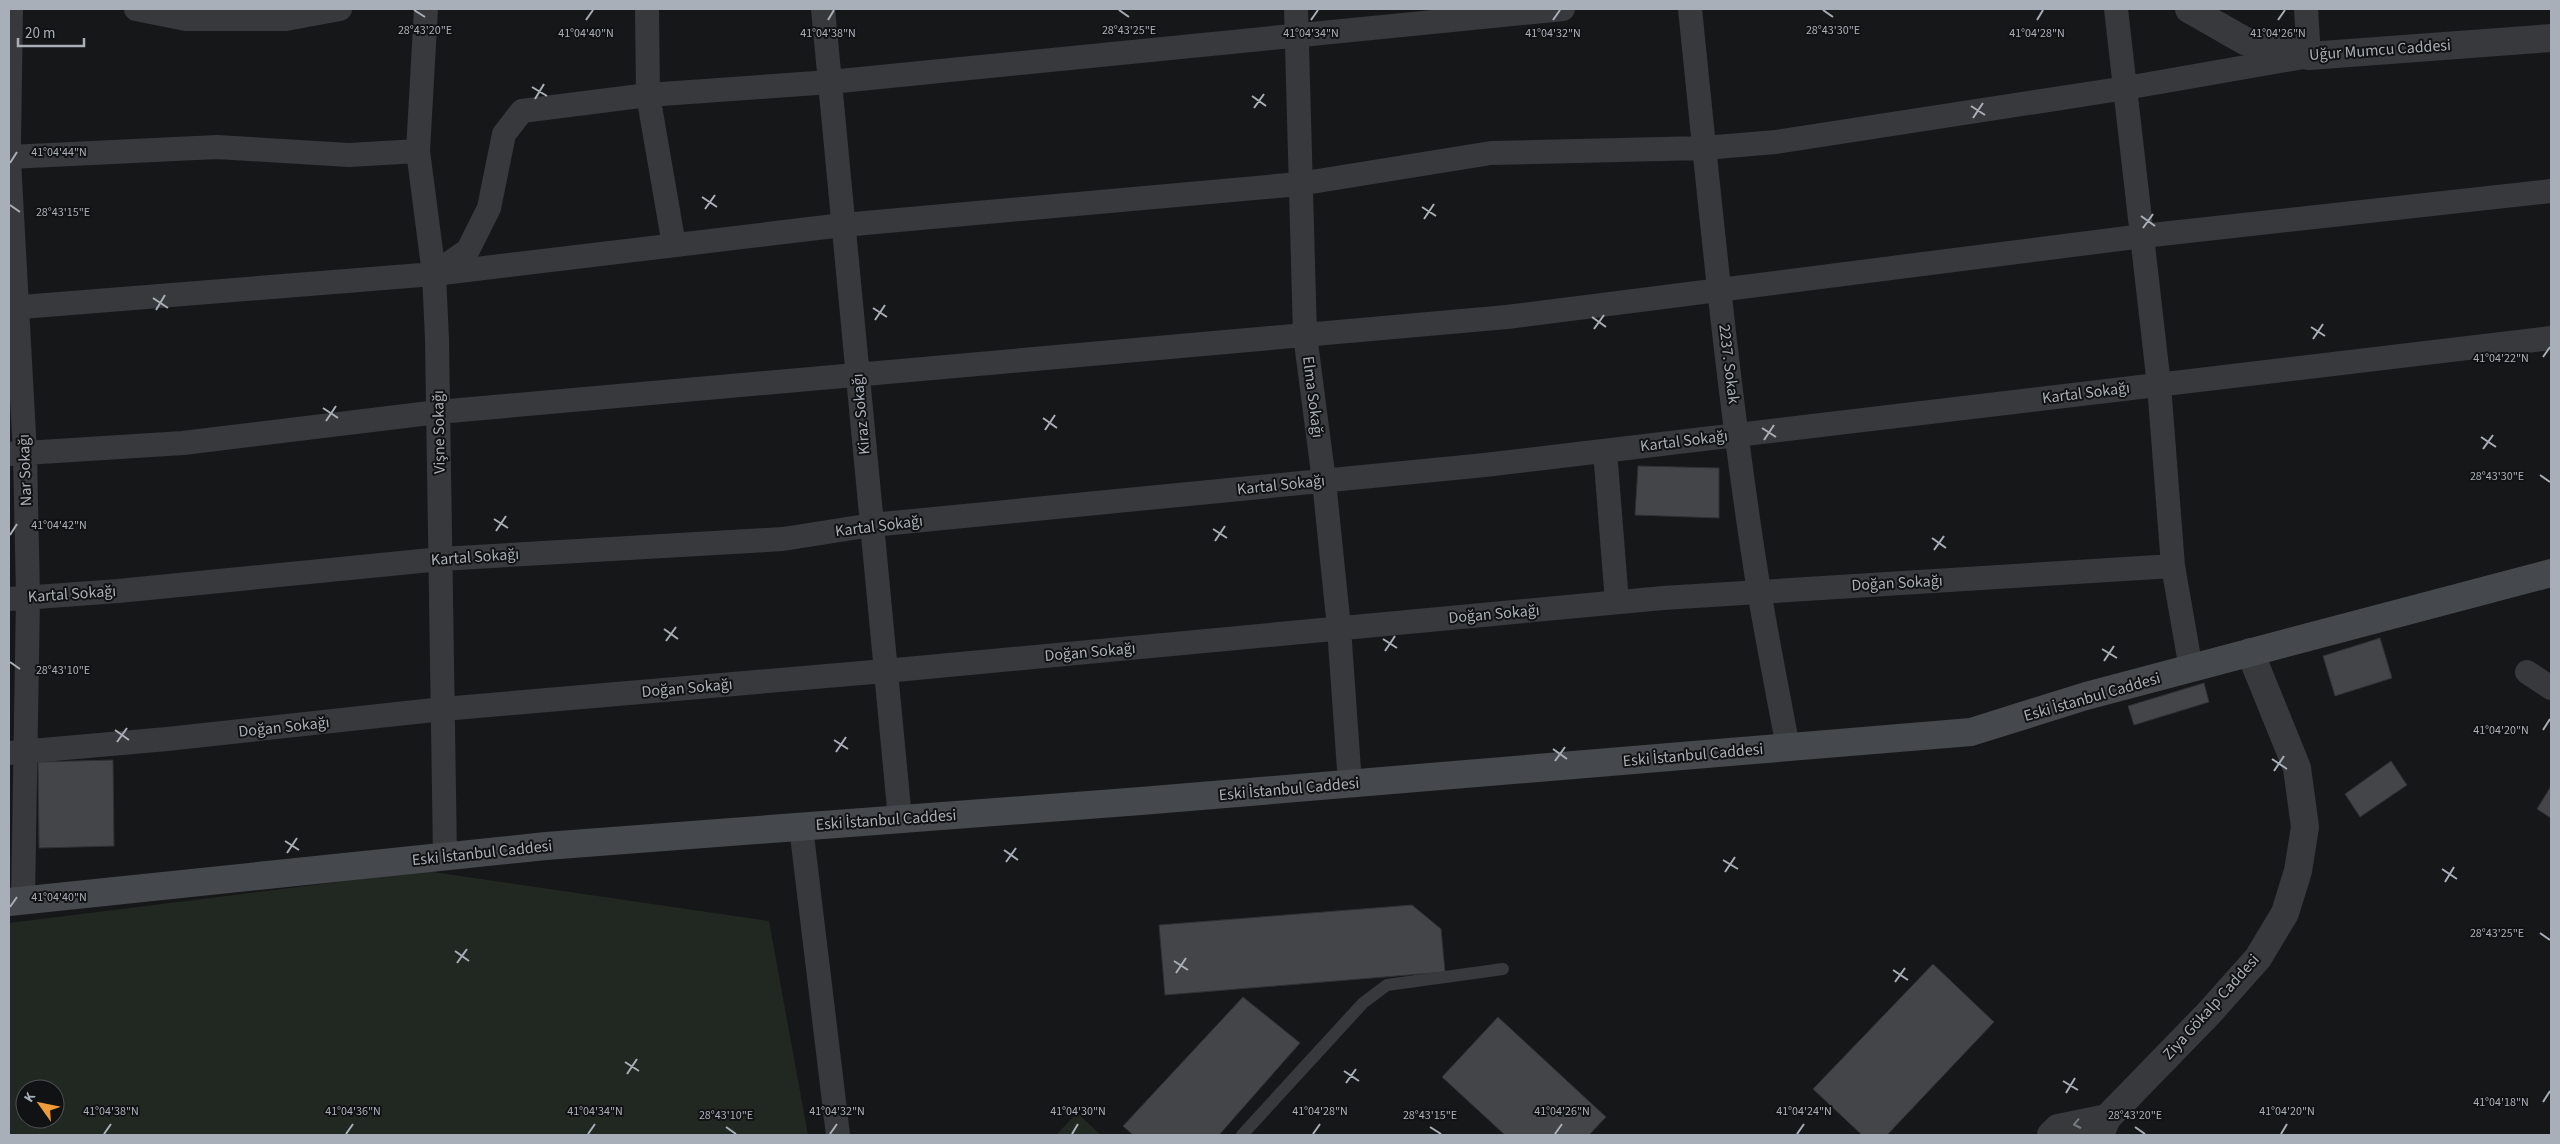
<svg xmlns="http://www.w3.org/2000/svg" width="2560" height="1144" viewBox="0 0 2560 1144" font-family="'Source Sans 3',sans-serif">
<rect width="100%" height="100%" fill="#161718"/>
<path fill="#202821" fill-rule="evenodd" d="M426 871 769 921 808 1135H9V923ZM25 1089H55V1119H25Z
M1077 1113 1101 1135H1056Z"/>
<path fill="#434548" stroke="#303134" d="M1638 466 1719 468V518L1635 515Z
M2380 638 2392 678 2335 696 2323 656Z
M2204 683 2209 702 2134 725 2128 706Z
M113 760 114 846 39 848 38 762Z
M2391 761 2407 785 2360 817 2345 794Z
M2551 786V818L2537 809Z
M1412 905 1441 929 1445 972 1165 995 1159 925Z
M1933 964 1994 1022 1887 1135H1862L1813 1089Z
M1243 997 1300 1043 1219 1135H1133L1123 1126Z
M1498 1017 1606 1117 1589 1135H1505L1442 1077Z"/>
<g fill="none" stroke-linecap="round" stroke-linejoin="round">
<path stroke="#37393d" stroke-width="12" d="M1242 1135 1363 1003 1387 985 1503 969"/>
<path stroke="#37393d" stroke-width="24" d="M136 9 186 19H286L340 9
M426 9 418 151 434 274 437 339 445 856
M647 9 648 95 674 245
M823 9 900 819
M1296 9 1305 335 1324 481 1339 628 1350 784
M1690 9C1710 203 1728 398 1759 591 1768 643 1778 695 1788 747
M2116 9 2159 385 2173 566 2191 669
M9 145 11 9
M9 157 217 147 349 155 418 151
M9 160 25 453 28 597 23 901
M435 273 468 250 489 208 504 134 522 111 648 95 830 82 1563 9
M9 308 434 274 843 225 1299 184 1491 153 1704 148 1776 142 2126 88 2309 56 2306 9
M1605 451 1617 602
M9 454 183 443 438 412 1507 317 2143 236 2551 191
M9 599 118 591 441 559 783 539 872 525 1485 465 2551 338
M2527 672 2551 688
M9 753 167 739 443 709 885 671 1663 598 2173 566
M801 827 838 1135"/>
<path stroke="#37393d" stroke-width="28" d="M2189 9 2245 41 2309 56 2551 38
M2051 1135 2058 1128 2107 1118
M2100 1135 2107 1118 2209 1013 2258 958 2285 913 2298 871 2305 827 2297 768 2250 652"/>
<path stroke="#45484d" stroke-width="28" d="M9 902 546 846 1141 801 1971 732 2086 696 2551 573"/>
</g>
<defs><path id="oneway-chevron" d="M-2-3.5L2.5 0L-2 3.5" fill="none" stroke-width="1.6" stroke-linecap="round" stroke-linejoin="round" transform="scale(1.25)"/></defs>
<use stroke="#767a81" href="#oneway-chevron" transform="translate(2077 1124) rotate(168)"/>
<path fill="none" stroke="#a9afb8" stroke-width="2" d="M414 10 425 17M1119 10 1129 17M1823 10 1833 17M586 20 593 10M828 20 834 10M1311 20 1318 10M1553 20 1560 10M2037 20 2043 10M2278 20 2285 10M532 87 547 96M1252 96 1266 106M535 99 544 84M1971 106 1985 115M1254 108 1264 94M1973 118 1983 103M10 163 17 152M702 197 717 207M10 205 20 212M1422 207 1436 216M705 209 715 195M2141 216 2155 226M1424 219 1434 204M2143 228 2153 214M153 298 168 308M873 308 887 317M156 310 165 295M1592 317 1606 327M875 320 885 305M2311 327 2325 336M1594 329 1604 315M2313 339 2323 324M2543 357 2550 347M323 408 338 418M1043 418 1057 428M326 421 336 406M1762 428 1776 437M1045 430 1055 415M2481 437 2496 447M1764 440 1774 425M2483 449 2493 435M2540 475 2550 482M494 519 508 528M1213 529 1227 538M496 531 506 516M10 535 17 524M1932 538 1946 548M1215 541 1225 526M1934 550 1944 536M664 629 678 639M1383 639 1397 648M666 641 676 627M2102 649 2117 658M1385 651 1395 636M2104 661 2114 646M10 662 20 669M115 730 129 740M2543 730 2550 719M834 740 848 749M117 742 127 728M1553 749 1567 759M836 752 846 737M2272 759 2287 769M1555 761 1565 747M2274 771 2284 756M285 841 299 850M1004 850 1018 860M287 853 297 838M1723 860 1738 869M1006 862 1016 848M2442 869 2457 879M1725 872 1735 857M2445 882 2454 867M10 907 17 897M2540 933 2550 940M455 951 469 961M1174 961 1188 970M457 963 467 949M1893 970 1908 980M1176 973 1186 958M1895 982 1905 968M625 1062 639 1071M1344 1071 1359 1081M627 1074 637 1059M2063 1081 2078 1090M1346 1083 1356 1069M2066 1093 2075 1078M2543 1102 2550 1091M726 1127 736 1134M1430 1127 1441 1134M2135 1127 2145 1134M104 1134 111 1124M346 1134 353 1124M588 1134 595 1124M830 1134 837 1124M1072 1134 1078 1124M1313 1134 1320 1124M1555 1134 1562 1124M1797 1134 1804 1124M2281 1134 2287 1124"/>
<g text-anchor="middle" dominant-baseline="central" stroke-width="4" stroke-linejoin="round" paint-order="stroke">
<g font-size="16" fill="#a9afb8" stroke="#111213">
<text transform="translate(2380 50) rotate(-4)">Uğur Mumcu Caddesi</text>
<text transform="translate(1729 364) rotate(83)">2237. Sokak</text>
<text transform="translate(2086 393) rotate(-7)">Kartal Sokağı</text>
<text transform="translate(1313 397) rotate(83)">Elma Sokağı</text>
<text transform="translate(861 414) rotate(-95)">Kiraz Sokağı</text>
<text transform="translate(439 432) rotate(-91)">Vişne Sokağı</text>
<text transform="translate(1684 441) rotate(-7)">Kartal Sokağı</text>
<text transform="translate(25 470) rotate(-92)">Nar Sokağı</text>
<text transform="translate(1281 485) rotate(-6)">Kartal Sokağı</text>
<text transform="translate(879 526) rotate(-7)">Kartal Sokağı</text>
<text transform="translate(475 557) rotate(-4)">Kartal Sokağı</text>
<text transform="translate(1897 583) rotate(-3)">Doğan Sokağı</text>
<text transform="translate(72 594) rotate(-4)">Kartal Sokağı</text>
<text transform="translate(1494 614) rotate(-5)">Doğan Sokağı</text>
<text transform="translate(1090 652) rotate(-5)">Doğan Sokağı</text>
<text transform="translate(687 688) rotate(-5)">Doğan Sokağı</text>
<text transform="translate(2092 697) rotate(-16)">Eski İstanbul Caddesi</text>
<text transform="translate(284 727) rotate(-6)">Doğan Sokağı</text>
<text transform="translate(1693 755) rotate(-5)">Eski İstanbul Caddesi</text>
<text transform="translate(1289 789) rotate(-5)">Eski İstanbul Caddesi</text>
<text transform="translate(886 820) rotate(-4)">Eski İstanbul Caddesi</text>
<text transform="translate(482 853) rotate(-6)">Eski İstanbul Caddesi</text>
<text transform="translate(2211 1007) rotate(-48)">Ziya Gökalp Caddesi</text>
</g>
</g>
<g font-size="12" text-anchor="middle" fill="#a9afb8" stroke="#111213" stroke-width="4" stroke-linejoin="round" paint-order="stroke">
<text x="425" y="34">28°43'20"E</text>
<text x="1129" y="34">28°43'25"E</text>
<text x="1833" y="34">28°43'30"E</text>
<text x="828" y="37">41°04'38"N</text>
<text x="1311" y="37">41°04'34"N</text>
<text x="1553" y="37">41°04'32"N</text>
<text x="2037" y="37">41°04'28"N</text>
<text x="2278" y="37">41°04'26"N</text>
<text x="586" y="37">41°04'40"N</text>
<text x="59" y="156">41°04'44"N</text>
<text x="63" y="216">28°43'15"E</text>
<text x="2501" y="362">41°04'22"N</text>
<text x="2497" y="480">28°43'30"E</text>
<text x="59" y="529">41°04'42"N</text>
<text x="63" y="674">28°43'10"E</text>
<text x="2501" y="734">41°04'20"N</text>
<text x="59" y="901">41°04'40"N</text>
<text x="2497" y="937">28°43'25"E</text>
<text x="2501" y="1106">41°04'18"N</text>
<text x="111" y="1115">41°04'38"N</text>
<text x="353" y="1115">41°04'36"N</text>
<text x="595" y="1115">41°04'34"N</text>
<text x="837" y="1115">41°04'32"N</text>
<text x="1078" y="1115">41°04'30"N</text>
<text x="1320" y="1115">41°04'28"N</text>
<text x="1562" y="1115">41°04'26"N</text>
<text x="1804" y="1115">41°04'24"N</text>
<text x="2287" y="1115">41°04'20"N</text>
<text x="726" y="1119">28°43'10"E</text>
<text x="1430" y="1119">28°43'15"E</text>
<text x="2135" y="1119">28°43'20"E</text>
</g>
<rect width="2560" height="1144" fill="none" stroke="#a9afb8" stroke-width="20"/>
<g transform="translate(40 1104) rotate(303)"><circle r="24" fill="#111213" stroke="#4e5155"/>
<path d="M0-4L9 19L0 12L-9 19Z" fill="#ef9b38"/>
<text y="-8" font-size="14" font-weight="bold" text-anchor="middle" fill="#a9afb8">K</text>
</g>
<path d="M18 38v8h66v-8" fill="none" stroke="#a9afb8" stroke-width="2.5"/>
<text x="25" y="38" font-size="15" fill="#a9afb8" stroke="#111213" stroke-width="4" paint-order="stroke">20 m</text>
</svg>
